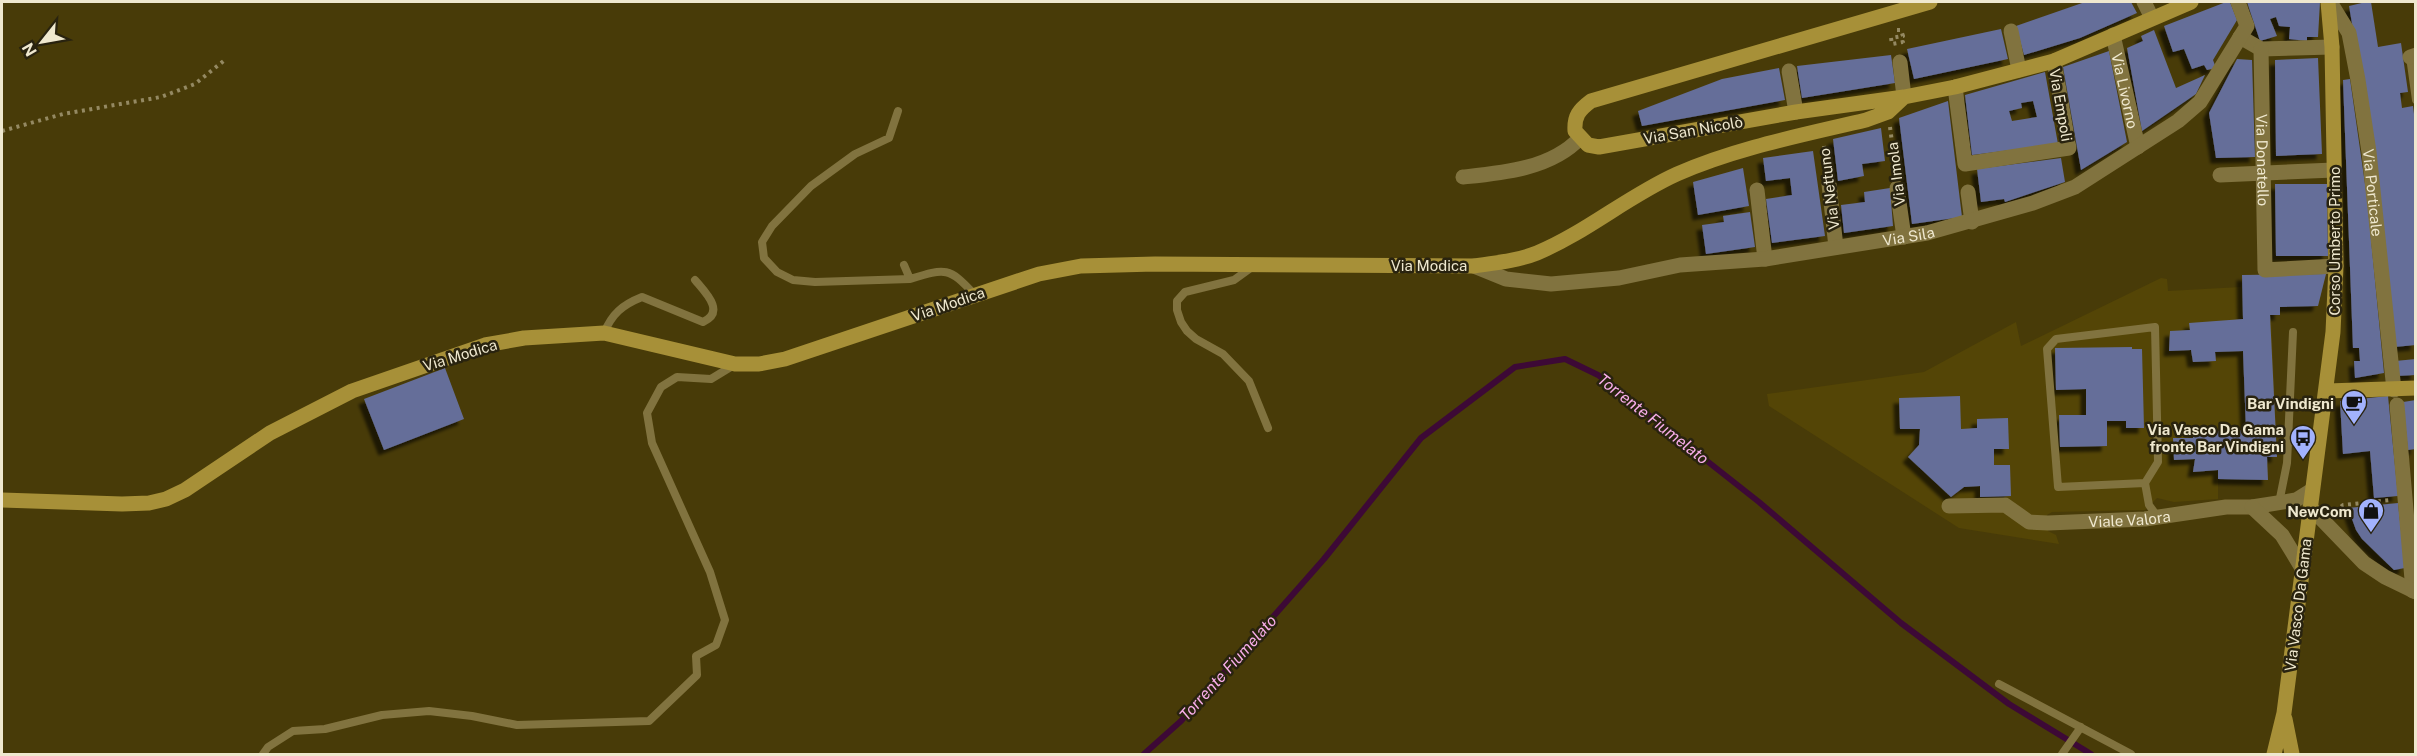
<svg xmlns="http://www.w3.org/2000/svg" width="2417" height="756" viewBox="0 0 2417 756" font-family="'Public Sans',sans-serif">
<defs>
<filter id="shadow"><feDropShadow dx="-5.5" dy="5.5" stdDeviation="1.5" flood-color="#0009"/></filter>
</defs>
<rect width="100%" height="100%" fill="#483b08"/>
<path fill="#544506" d="M2326 274 2318 306 2280 307V315H2271L2277 457H2267L2268 480 2218 479V499L2174 502 2157 498 2145 510 2052 512 2047 515 2048 531 2056 535 2059 544 1959 528 1769 406 1767 394 1924 372 2016 322 2021 346 2161 278 2167 279 2168 291 2241 287 2242 275Z"/>
<g fill="none" stroke-linecap="round" stroke-linejoin="round">
<path stroke="#3d0936" stroke-width="6" d="M1144 754 1181 721 1324 559 1421 438 1515 367 1565 359 1598 375 1759 502 1901 623 2009 704 2091 754"/>
</g>
<path fill="#656e99" fill-rule="evenodd" filter="url(#shadow)" d="M2085 2H2131L2137 13 2080 38 2024 55 2016 26Z
M2226 2H2230L2237 20 2213 60 2216 68 2207 70 2204 65 2192 69 2184 49 2173 52 2164 26Z
M2247 2H2320L2318 37H2307V41L2289 39 2290 27 2279 26 2276 17 2270 19 2277 36 2260 41Z
M2366 2H2371L2378 47 2401 43 2408 92 2400 93 2402 108 2413 106 2416 130V345L2394 347 2374 151 2349 6Z
M2001 29 2008 59 1914 79 1907 49Z
M2154 30 2176 88 2205 75 2196 94 2142 131 2127 48 2143 41 2141 36Z
M2109 51 2127 142 2081 170 2063 67Z
M1891 55 1895 83 1802 98 1797 66Z
M2318 58 2322 154 2276 156 2275 60Z
M2237 59 2252 60 2255 157 2216 158 2209 113Z
M1779 68 1785 100 1642 126 1638 111 1722 79Z
M2045 72 2058 144 1972 155 1965 95ZM2033 101 2037 117 2012 121 2009 111 2022 108 2021 103Z
M2350 79 2367 198 2384 373 2355 378 2354 361H2360L2359 348H2353L2343 80Z
M1948 101 1962 217 1912 224 1899 118Z
M1881 128 1885 161 1862 164 1864 176 1838 181 1833 139Z
M1813 151 1825 236 1772 243 1766 199 1792 195 1790 178 1766 181 1763 158Z
M2061 158 2065 182 2005 202 2004 199 1981 202 1977 169Z
M1743 168 1749 206 1698 215 1693 182Z
M2275 184H2327L2328 256H2276Z
M1890 188 1893 226 1844 233 1841 205 1865 202 1864 192Z
M1750 212 1755 247 1706 254 1702 225 1724 222 1723 216Z
M2326 274 2318 306 2280 307V315H2270L2277 457H2267L2268 480 2218 479V470L2193 472 2195 459 2174 460 2173 438H2193V432L2246 430 2243 351 2215 352 2216 361 2193 362 2191 350 2169 351 2170 331 2190 330 2189 323 2243 319 2242 275Z
M2132 347V349H2142L2144 428H2126V421H2107V446L2060 447 2059 415H2086V389L2056 390 2055 348Z
M2416 359V375L2396 376 2395 361Z
M445 368 464 419 384 450 364 399Z
M1960 396 1961 429 1977 428V419L2008 418 2009 449H1994V465H2010L2011 496 1980 497V486L1964 487 1951 497 1908 457 1919 445 1920 429H1900L1899 398Z
M2388 396 2398 496 2374 498 2370 451 2343 454 2340 401Z
M2416 400V449L2408 450 2403 402Z
M2398 503 2405 568 2394 570 2362 539 2356 530 2348 508Z"/>
<g fill="none" stroke-linecap="round" stroke-linejoin="round">
<path stroke="#948962" stroke-width="4" stroke-dasharray="3 4.5" stroke-linecap="butt" d="M1897 30H1901L1903 36 1891 38 1892 44 1903 42V46
M1890 127 1896 173
M2 131 63 114 161 97 195 84 226 59
M1824 146 1827 169
M2335 511 2343 505 2391 500"/>
<path stroke="#81733f" stroke-width="8" d="M2410 57 2416 100
M898 111 889 138 855 154 811 186 772 226 762 242 764 258 777 272 793 280 815 282 910 279
M904 265 910 279C946 268 949 267 974 294
M1252 267 1234 280 1185 292 1177 301V310L1181 322 1187 331 1196 339 1223 354 1249 381 1268 428
M604 333C612 314 622 305 642 297L703 322C726 312 705 292 695 280
M2145 483 2058 487 2047 349 2056 339 2155 327 2158 462 2145 483 2149 505 2157 516
M2279 503 2287 463 2293 332
M1999 684 2131 754
M263 754 268 747 293 731 325 729 382 715 429 711 472 716 517 725 649 721 697 675 696 656 716 645 725 620 710 572 652 443 647 413 661 387 677 377 711 379 734 365
M2062 754 2081 727"/>
<g stroke="#81733f" stroke-width="15">
<path d="M2144 2 2152 18"/>
<path id="s1" d="M2330 2 2349 33 2358 80 2369 152 2394 390"/>
<path d="M2011 31 2019 70"/>
<path id="s2" d="M2113 35 2138 147"/>
<path d="M2240 37 2261 49 2332 47"/>
<path id="s3" d="M2261 49 2265 270 2336 266"/>
<path d="M2410 57 2416 55"/>
<path d="M1900 62 1904 97"/>
<path d="M1789 71 1796 112"/>
<path d="M1955 87 1965 164 2069 148 2054 61"/>
<path d="M2220 175 2334 170"/>
<path d="M1463 177C1502 173 1551 169 1580 138"/>
<path d="M1829 184 1836 247"/>
<path d="M1897 188 1904 237"/>
<path d="M1757 190 1765 259"/>
<path d="M1968 192 1972 222"/>
<path id="s4" d="M1474 266 1506 279 1551 284 1619 278 1680 265 1765 259 1927 233 2033 203 2075 187 2178 121 2200 102 2247 26 2238 2"/>
<path d="M2397 405 2413 591"/>
<path id="s5" d="M1949 506 2005 505 2029 522 2048 523 2145 519 2226 507H2252L2296 500 2312 490"/>
<path d="M2252 507 2282 535 2302 568"/>
<path d="M2310 507 2364 563 2385 577 2416 592"/>
</g>
<path stroke="#a79038" stroke-width="15" d="M1930 2 1591 101C1579 110 1574 116 1575 131L1588 145 1599 147 1796 112 1904 97 1955 87 2054 61 2191 2
M2327 391 2416 388
M2 500 122 504 149 503 166 499 185 490 270 433 352 391 485 345 524 338 604 333 735 364H759L785 359 1039 274 1081 266 1155 264 1474 266C1495 263 1517 261 1537 253 1587 232 1628 196 1677 174 1736 148 1803 135 1866 120L1888 112 1904 97
M2285 719 2292 754
M2274 754 2284 713 2333 332 2336 266 2332 47 2328 2"/>
</g>
<defs>
<symbol id="cafe-pin" viewBox="-11 -11 22 30"><path d="M0 17L-7.5 6A9.5 9.5 0 1 1 7.5 6Z" fill="#a2b2fd" stroke="#29230f"/><path d="M-5.5-4.5H6V0H3Q3 3.5 0 3.5H-2.5Q-5.5 3.5-5.5 0ZM3-3.2v2h1.7v-2ZM-6 4.5H4V6H-6Z" fill="#111"/></symbol>
<symbol id="bus-pin" viewBox="-11 -11 22 30"><path d="M0 17L-7.5 6A9.5 9.5 0 1 1 7.5 6Z" fill="#a2b2fd" stroke="#29230f"/><path d="M-5-6H5V4H4V6H2V4H-2V6H-4V4H-5ZM-3.5-4V0h7V-4ZM-3.5 1.2v1.5H-2V1.2ZM2 1.2v1.5H3.5V1.2Z" fill="#111"/></symbol>
<symbol id="shop-pin" viewBox="-11 -11 22 30"><path d="M0 17L-7.5 6A9.5 9.5 0 1 1 7.5 6Z" fill="#a2b2fd" stroke="#29230f"/><path d="M-5-2.5h2.3a2.7 3.5 0 0 1 5.4 0H5L5.5 6h-11ZM-1.5-2.5h3a1.5 2.3 0 0 0-3 0Z" fill="#111"/></symbol>
</defs>
<g fill-rule="evenodd">
<use href="#cafe-pin" x="2339" y="388" width="30" height="40"/>
<use href="#bus-pin" x="2288" y="423" width="30" height="40"/>
<use href="#shop-pin" x="2356" y="496" width="30" height="40"/>
</g>
<g text-anchor="middle" dominant-baseline="central" stroke-width="5" stroke-linejoin="round" paint-order="stroke">
<g font-size="15" fill="#efe8cf" stroke="#29230f">
<text stroke="none"><textPath href="#s2" startOffset="57">Via Livorno</textPath></text>
<text transform="translate(2061 105) rotate(80)">Via Empoli</text>
<text transform="translate(1693 130) rotate(-10)">Via San Nicolò</text>
<text stroke="none"><textPath href="#s3" startOffset="111">Via Donatello</textPath></text>
<text transform="translate(1896 174) rotate(-97)">Via Imola</text>
<text transform="translate(1829 189) rotate(-97)">Via Nettuno</text>
<text stroke="none"><textPath href="#s1" startOffset="198">Via Porticale</textPath></text>
<text stroke="none"><textPath href="#s4" startOffset="441">Via Sila</textPath></text>
<text transform="translate(2334 241) rotate(-90)">Corso Umberto Primo</text>
<text x="1429" y="265">Via Modica</text>
<text transform="translate(948 304) rotate(-19)">Via Modica</text>
<text transform="translate(460 355) rotate(-17)">Via Modica</text>
<text stroke="none"><textPath href="#s5" startOffset="186">Viale Valora</textPath></text>
<text transform="translate(2298 605) rotate(-83)">Via Vasco Da Gama</text>
</g>
<g font-size="15" font-weight="bold" fill="#efe8cf" stroke="#29230f" text-anchor="end">
<text x="2334" y="403">Bar Vindigni</text>
<text x="2284" y="429">Via Vasco Da Gama<tspan x="2284" dy="17">fronte Bar Vindigni</tspan></text>
<text x="2352" y="511">NewCom</text>
</g>
<g font-size="16" font-style="italic" fill="#f8ade9" stroke="#29230f">
<text transform="translate(1653 419) rotate(38)">Torrente Fiumelato</text>
<text transform="translate(1228 668) rotate(-48)">Torrente Fiumelato</text>
</g>
</g>
<rect width="2417" height="756" fill="none" stroke="#efe8cf" stroke-width="6"/>
<g transform="translate(42 42) rotate(239)" stroke="#29230f" stroke-width="4.5" paint-order="stroke">
<path d="M0-4.5L10 22L0 15L-10 22Z" fill="#efe8cf"/>
<text y="-9" font-size="16" font-weight="bold" text-anchor="middle" fill="#efe8cf">N</text>
</g>
</svg>
